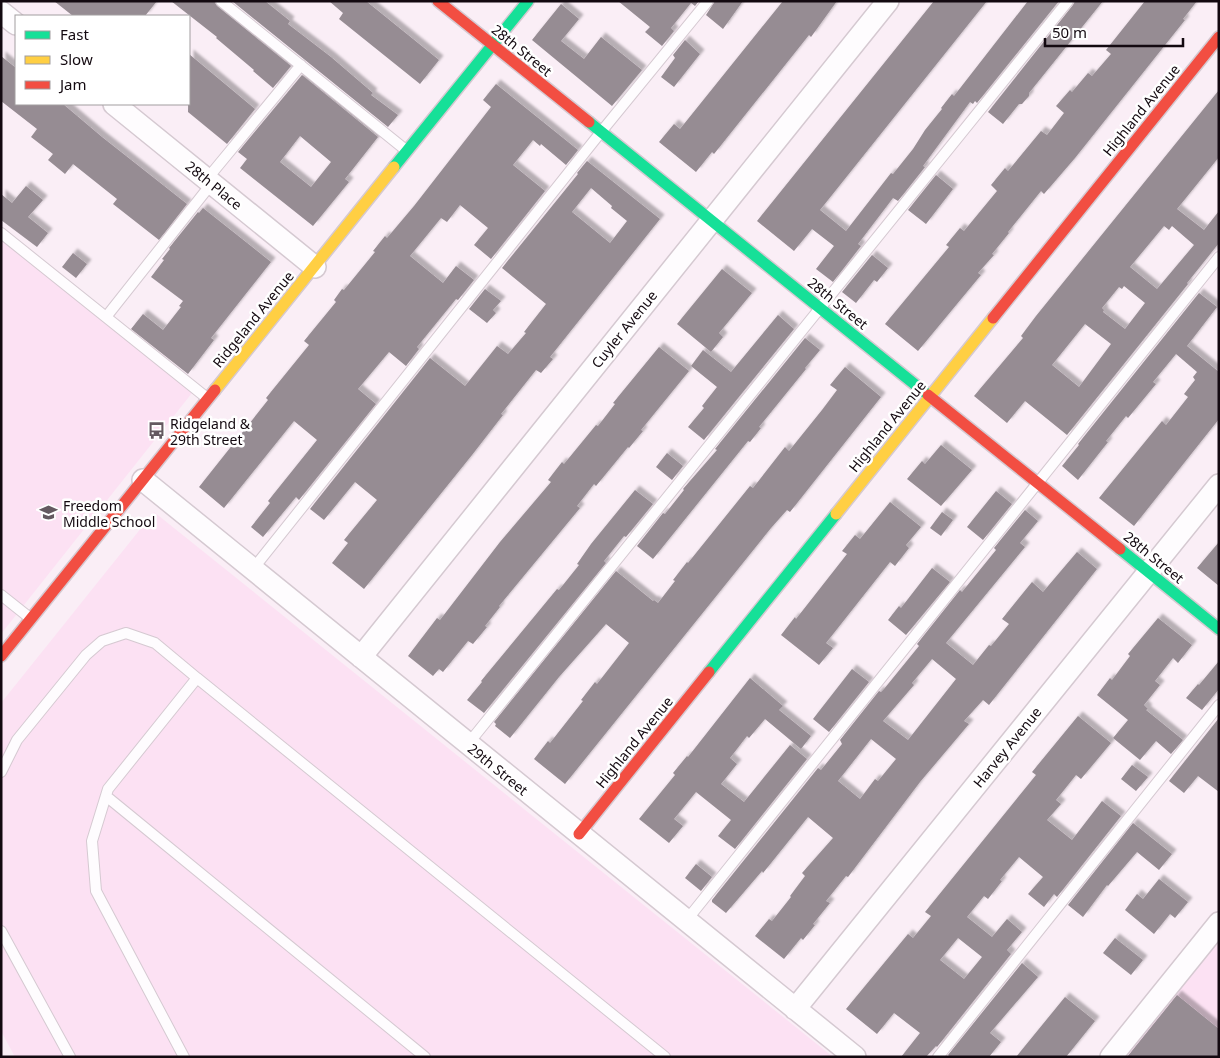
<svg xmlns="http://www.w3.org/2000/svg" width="1220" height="1058" viewBox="0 0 1220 1058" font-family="'Noto Sans',sans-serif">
<defs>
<filter id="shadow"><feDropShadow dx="4.5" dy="-4.5" stdDeviation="1" flood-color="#0004"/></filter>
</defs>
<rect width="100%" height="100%" fill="#faeef6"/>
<path fill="#fce1f3" d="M1 238 192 393 1 634Z
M154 512 833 1057H15L1 1031V703Z
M1219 930V1057H1117Z"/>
<path fill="#968c93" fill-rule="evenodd" filter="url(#shadow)" d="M54 1H157L145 16H73Z
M171 1H214L217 6 291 66 273 88 253 71 254 70 216 38 217 37Z
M232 1H265L290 21 288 24 331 57 373 93 371 95 398 115 388 127Z
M329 1H366L439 60 420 84 339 19 343 13Z
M618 1H699L695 6 691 3 671 28 674 31 662 46 645 32 650 27Z
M715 1H743L723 29 706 15Z
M783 1H837L811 37 809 35 714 154 712 152 696 172 659 142 674 124 680 129Z
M934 1H987L820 210 846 231 891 173 893 174 913 149 925 130 942 109 941 108 952 94 954 96 1028 1H1059L977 103 975 101 973 104 970 102 923 166 925 167 898 201 893 198 858 244 861 246 833 282 816 269 834 246 812 229 794 251 757 221Z
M1075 1H1103L1029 93V96L1022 104H1019L1003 124 988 112 1073 5Z
M1145 1H1197L1183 19 1185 20 1075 158 1044 194 1041 191 1008 232 1009 233 992 254 994 255 978 273 981 275 918 351 885 324 949 247 946 245 960 228 964 231 997 191 991 185 1005 168 1008 171 1041 131 1047 135 1064 113 1056 106 1070 90 1072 92 1088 73 1092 76 1111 54 1106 50Z
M561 4 579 19 561 41 584 59 601 37 642 70 612 106 532 40Z
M685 40 700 54 674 87 661 77 675 58 673 55Z
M189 54 255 109 227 144 188 112Z
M1 56 16 68V104H63L102 137 187 204 159 240 113 204 117 199 73 164 65 174 48 160 53 154 31 137 37 129 1 101Z
M302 75 378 137 345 179 349 182 313 226 240 168 247 159 238 152ZM300 136 331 162 311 187 280 162Z
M496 84 578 150 566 165 541 144 540 146 533 140 513 165 545 191 491 259 474 245 488 228 460 205 447 222 441 218 410 256 443 283 456 266 474 280 458 300 456 299 417 347 419 349 406 366 389 352 358 389 376 404 299 500 296 497 263 537 251 527 270 503 268 501 317 440 294 421 224 508 199 487 268 400 266 398 309 345 304 341 336 302 334 300 342 289 344 290 375 252 373 251 385 236 387 238 414 206 491 107 483 100Z
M1219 90V157L1177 209 1204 230 1219 211V243L1187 283 1188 284 1067 435 1025 401 1007 423 974 396 1023 338 1021 336 1036 316ZM1164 226 1169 230 1172 226 1194 245 1157 289 1130 267ZM1124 286 1145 303 1125 329 1103 312 1104 310 1102 308 1119 287 1122 289ZM1085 324 1111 344 1079 387 1052 365Z
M587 161 660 219 550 357 553 359 541 373 536 370 501 414 503 415 472 455 364 589 332 563 348 543 344 540 377 500 355 482 324 520 310 509 430 358 465 386 497 346 508 354 526 333 524 332 546 304 502 268 578 174 577 173ZM591 188 612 206 611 208 627 221 610 243 572 212Z
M936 175 953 189 926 224 908 210Z
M26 186 43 200 28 217 48 233 37 247 1 220V194L12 203Z
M203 208 271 262 211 338 214 340 188 374 131 329 143 314 163 330 181 307 179 306 183 301 151 277 164 260 162 259 170 249 169 248 198 212 199 213Z
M73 253 87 264 76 278 62 267Z
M872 255 888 268 877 282 874 280 856 303 842 292Z
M722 269 752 293 719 333 723 337 711 352 677 324Z
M485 289 501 301 493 310 496 313 487 323 469 309Z
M1199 293 1217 307 1187 346 1219 372V419L1134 526 1099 498 1162 421 1166 425 1188 397 1184 394 1195 380 1193 377 1197 372 1176 354 1153 382 1156 384 1128 418 1126 416 1106 441 1108 442 1078 480 1062 466 1079 445 1078 444Z
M778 315 794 329 704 440 688 427 704 408 702 406 717 387 691 366 703 350 731 372Z
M805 338 820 350 805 368 806 369 759 427 761 428 750 442 748 441 653 559 637 546 663 513 665 514 684 490 683 489 717 450 715 449Z
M659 347 689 371 641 430 643 431 629 448 628 447 596 486 594 484 577 506 580 508 499 606 500 607 485 626 487 627 473 644 468 641 443 672 439 669 433 676 408 656 437 618 440 620 500 542 551 482 548 480 562 462 564 464 596 425 598 426 615 404 613 403Z
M845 367 881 397 790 512 787 510 771 528 565 784 534 759 548 741 550 743 583 701 581 700 595 682 597 684 629 643 606 624 559 677 510 738 495 726 496 724 494 722 616 571 653 601 654 600 658 603 675 581 673 580 687 562 688 563 750 486 753 488 785 447 789 451 822 410 837 390 830 385Z
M941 445 972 470 941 506 907 479 922 461 925 464Z
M667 453 683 466 672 480 656 467Z
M635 490 653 504 626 537 624 536 604 561 606 563 484 713 467 700 482 682 481 681 557 589 559 590 579 565 577 564 591 544Z
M996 491 1012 504 983 540 967 527Z
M890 502 921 527 906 545 909 548 895 566 890 562 826 643 833 648 819 665 781 635 795 617 796 619 847 554 842 551 855 535 860 539Z
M1025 510 1038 521 1020 543 1025 547 946 643 973 665 989 645 991 646 1009 624 1002 619 1032 582 1043 592 1077 552 1097 569 989 705 983 700 964 721 969 724 920 782 848 877 846 876 826 901 830 903 813 924 815 925 803 940 801 938 784 959 755 936 769 919 772 921 791 897 790 896 805 876 802 873 833 838 808 817 763 873 762 871 726 913 712 902V900L818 768 821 770 842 744 840 740 879 691 881 692 884 689 919 646 917 644 960 590 962 592 996 550 994 548ZM932 659 956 679 908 740 883 721 914 685 912 683ZM871 739 896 759 878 781 875 779 860 799 838 781Z
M942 512 953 520 941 536 930 528Z
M1219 542V586L1197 568Z
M932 568 950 582 906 635 888 620 899 606 901 608Z
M1158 618 1192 645 1178 663 1173 658 1155 681 1160 685 1144 705 1148 709 1146 710 1183 740 1171 754 1156 741 1140 760 1113 738 1128 720 1097 695 1110 678 1112 680 1130 656 1128 654Z
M1219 661V689L1202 710 1186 698 1198 684 1199 685Z
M852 669 869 682 829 732 813 719Z
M750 678 783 706 779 710 811 736 801 749 765 719 749 738 747 736 730 758 737 764 721 784 744 802 790 745 807 759 735 849 718 836 731 820 696 792 674 819 683 826 669 843 639 819 675 775 673 773 687 756 688 757Z
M1078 716 1111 743 1081 779 1076 775 1056 800 1061 804 1047 820 1072 840 1102 801 1121 816 1057 897 1054 894 1044 907 1028 894 1043 877 1019 857 1000 880 1002 881 988 899 984 896 967 917 992 937 1007 919 1022 932 1007 950 1011 954 937 1047 936 1046 926 1057H901L920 1033 894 1013 877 1034 846 1009 908 934 913 938 931 916 925 912 1036 775 1032 772ZM958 938 982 957 964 979 940 960Z
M1219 718V792L1198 776 1184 793 1169 781Z
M1132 765 1148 777 1136 791 1121 779Z
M1133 823 1172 854 1159 870 1137 852 1108 886 1107 885 1083 917 1068 905Z
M696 864 712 877 701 891 685 878Z
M1159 879 1188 902 1175 918 1170 914 1154 934 1125 910 1137 894 1143 899Z
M1115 938 1143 960 1131 975 1103 953Z
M1022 963 1038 977 990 1033 1001 1042 989 1057H950L948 1055Z
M1177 995 1219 1029V1057H1127Z
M1065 997 1095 1021 1066 1057H1016Z"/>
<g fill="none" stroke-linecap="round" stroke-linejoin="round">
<defs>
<path id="lane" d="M221 1 407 151
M207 179 301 65
M1 233 207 398
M106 317 212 183
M253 569 601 132 708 1
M1 595 30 618
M468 744 1068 1
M1 772 17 740 86 655 102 641 126 633 155 643 197 678
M106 796 425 1057
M686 921 1219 257
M1 931 70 1057
M184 1057 96 891 92 841 108 789 197 678 665 1057
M938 1057 1219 705"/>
<path id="street" d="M1 12 16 24
M114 104 315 267
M143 480 855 1057
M361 657 888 1
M795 1009 1219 485
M1111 1057 1219 923"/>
<path id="fast" d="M589 122 928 395
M394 167 528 1
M1120 549 1219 629
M709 672 836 514"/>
<path id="slow" d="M215 390 394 167
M836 514 993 318"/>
<path id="jam" d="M438 1 589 122
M993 318 1219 37
M928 395 1120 549
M1 656 215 390
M579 834 709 672"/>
</defs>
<use href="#lane" stroke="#d5c9d1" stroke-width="12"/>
<use href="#street" stroke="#d5c9d1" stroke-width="24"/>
<use href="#fast" stroke="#d5c9d1" stroke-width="14"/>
<use href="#slow" stroke="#d5c9d1" stroke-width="14"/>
<use href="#jam" stroke="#d5c9d1" stroke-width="14"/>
<use href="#lane" stroke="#fefcfe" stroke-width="10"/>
<use href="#street" stroke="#fefcfe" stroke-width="21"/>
<use href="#fast" stroke="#16e098" stroke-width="11"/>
<use href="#slow" stroke="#ffcf43" stroke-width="11"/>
<use href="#jam" stroke="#f24e42" stroke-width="11"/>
</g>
<defs>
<symbol id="bus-bare" viewBox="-9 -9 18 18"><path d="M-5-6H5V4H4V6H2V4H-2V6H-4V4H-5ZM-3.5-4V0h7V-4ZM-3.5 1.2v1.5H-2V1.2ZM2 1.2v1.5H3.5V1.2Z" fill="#645960" stroke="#fff" stroke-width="2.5" paint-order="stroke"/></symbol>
<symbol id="school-bare" viewBox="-9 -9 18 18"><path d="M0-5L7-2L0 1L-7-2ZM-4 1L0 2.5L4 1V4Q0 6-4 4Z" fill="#645960" stroke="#fff" stroke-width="2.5" paint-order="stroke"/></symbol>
</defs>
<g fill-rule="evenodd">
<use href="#bus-bare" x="144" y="418" width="25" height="25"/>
<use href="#school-bare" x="36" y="500" width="25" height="25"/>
</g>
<g text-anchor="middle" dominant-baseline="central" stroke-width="5" stroke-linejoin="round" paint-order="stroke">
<g font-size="14" fill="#130910" stroke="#fff">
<text transform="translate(522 50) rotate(39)">28th Street</text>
<text transform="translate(1141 110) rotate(-51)">Highland Avenue</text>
<text transform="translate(214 185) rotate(39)">28th Place</text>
<text transform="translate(838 303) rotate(39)">28th Street</text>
<text transform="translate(253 319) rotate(-51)">Ridgeland Avenue</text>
<text transform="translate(624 329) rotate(-51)">Cuyler Avenue</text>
<text transform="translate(887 426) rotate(-51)">Highland Avenue</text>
<text transform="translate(1154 557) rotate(39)">28th Street</text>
<text transform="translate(634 742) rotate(-51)">Highland Avenue</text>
<text transform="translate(1007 747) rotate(-51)">Harvey Avenue</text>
<text transform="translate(498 769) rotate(39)">29th Street</text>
</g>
<g font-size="14" fill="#130910" stroke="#fff" text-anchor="start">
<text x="170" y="423">Ridgeland &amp;<tspan x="170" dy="16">29th Street</tspan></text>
<text x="63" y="505">Freedom<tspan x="63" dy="16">Middle School</tspan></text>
</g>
</g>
<rect width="1220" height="1058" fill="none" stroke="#130910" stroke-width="5"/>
<rect x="15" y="15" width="175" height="90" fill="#ffffff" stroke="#a19d9f"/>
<rect x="25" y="31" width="25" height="8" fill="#16e098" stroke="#a19d9f"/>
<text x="60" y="40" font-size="15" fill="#130910">Fast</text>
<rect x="25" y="56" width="25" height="8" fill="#ffcf43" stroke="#a19d9f"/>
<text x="60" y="65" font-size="15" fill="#130910">Slow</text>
<rect x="25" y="81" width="25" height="8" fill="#f24e42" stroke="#a19d9f"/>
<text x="60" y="90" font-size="15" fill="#130910">Jam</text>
<path d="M1045 38v8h138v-8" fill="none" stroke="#130910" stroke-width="2.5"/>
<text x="1052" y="38" font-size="15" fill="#130910" stroke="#ffffff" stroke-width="4" paint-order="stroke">50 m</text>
</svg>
